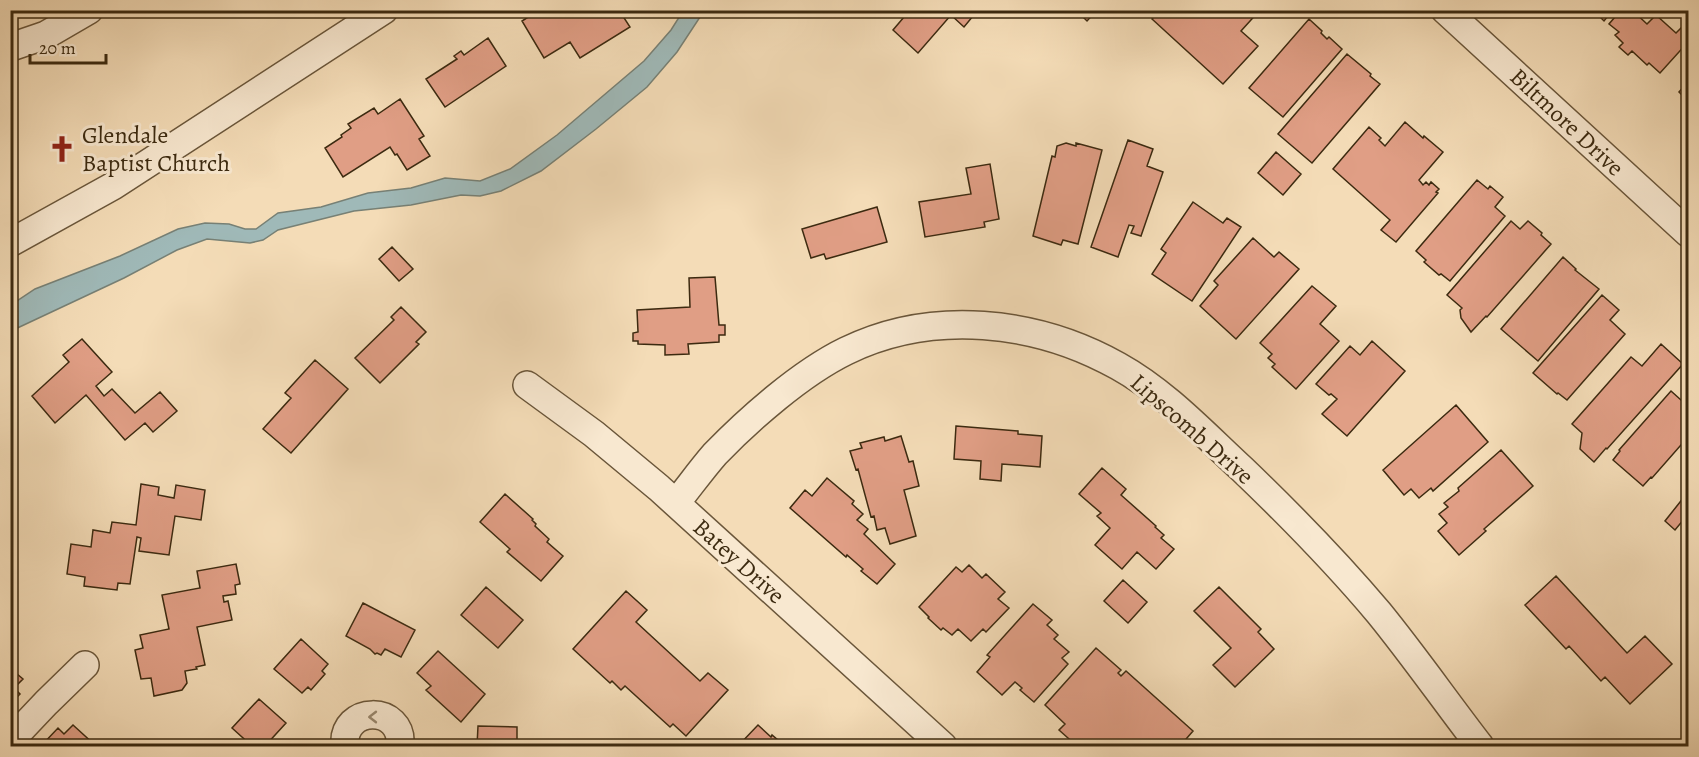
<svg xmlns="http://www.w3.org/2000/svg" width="1699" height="757" viewBox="0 0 1699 757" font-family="Alegreya,serif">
<rect width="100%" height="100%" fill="#f4dcb7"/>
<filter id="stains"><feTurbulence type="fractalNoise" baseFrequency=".00333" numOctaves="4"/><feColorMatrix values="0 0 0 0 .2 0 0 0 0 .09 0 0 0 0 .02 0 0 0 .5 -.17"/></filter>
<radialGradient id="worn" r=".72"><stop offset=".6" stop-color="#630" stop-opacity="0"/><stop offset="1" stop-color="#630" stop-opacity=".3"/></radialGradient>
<path fill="#9fb9b8" stroke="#778075" stroke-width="1.5" d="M683 11H704L677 52 647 87 596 129 541 171 501 191 480 196 461 195 411 205 354 211 278 230 263 240 250 243 207 239 177 250 124 278 11 331V305L35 289 120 256 178 229 205 223 229 224 245 229H256L278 213 321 207 368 193 411 188 445 178 480 181 510 169 557 135 644 61 671 30Z"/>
<path fill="#e09e85" stroke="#3c2a10" stroke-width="1.5" d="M534 10H619L630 27 580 58 570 42 544 58 522 21 533 14 532 12Z
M910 10H978L964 27 951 15 918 53 893 30Z
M1076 10H1097L1087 21Z
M1160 10H1260L1241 31 1258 46 1223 84 1152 19Z
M1593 10H1613L1604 21Z
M1621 10H1632L1647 24 1656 15 1676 33 1686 23 1688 25V42L1660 73 1649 63 1647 65 1632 51 1628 55 1619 47 1623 43 1615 35 1619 32 1609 24Z
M1309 19 1322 31 1321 33 1327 39 1329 37 1342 49 1283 117 1249 88Z
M488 38 506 66 445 107 426 79 457 59 454 56 461 51 464 55Z
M1347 54 1371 74 1370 76 1380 84 1312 163 1278 134Z
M1688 82V101L1679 92Z
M400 99 424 136 419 139 430 156 407 170 397 154 395 155 390 147 343 177 325 148 342 137 341 135 351 128 348 124 374 108 378 114Z
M1405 122 1423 138 1424 136 1443 152 1419 180 1423 185 1426 182 1429 185 1431 182 1439 189 1436 192 1438 193 1396 242 1381 230 1390 220 1333 169 1369 127 1381 138 1379 140 1385 146Z
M1128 140 1153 149 1147 166 1163 172 1141 236 1131 233 1134 226 1129 225 1118 257 1091 247Z
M1066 143 1076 146V143L1102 150 1078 244 1063 240 1061 245 1033 236 1052 156 1055 157 1057 146Z
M1276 152 1301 174 1283 195 1258 173Z
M990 164 999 219 984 222 985 227 925 237 919 202 971 194 966 168Z
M1477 180 1488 189 1490 186 1503 197 1495 207 1505 216 1450 281 1441 274 1439 275 1424 262 1426 260 1416 251Z
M1193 202 1223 223 1227 218 1241 227 1192 301 1152 274 1166 253 1161 249Z
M877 207 887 242 826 259 824 254 811 258 802 229Z
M1511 221 1520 229 1528 221 1542 233 1541 235 1551 244 1487 317 1486 316 1471 332 1461 318 1460 310 1462 308 1447 295Z
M1253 238 1274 257 1279 252 1299 269 1236 339 1200 306 1218 285 1214 281Z
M392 247 413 269 399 281 379 259Z
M1563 257 1576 269 1575 270 1599 289 1538 361 1501 329Z
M715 277 719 325H725V335H719V342L688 344 689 354 665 355V345L638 344V341H633V333L638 332 637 310 690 307 689 278Z
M1312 286 1336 306 1320 324 1339 341 1296 389 1272 367 1275 364 1268 358 1272 354 1260 343Z
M1602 295 1619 310 1610 320 1625 334 1567 400 1558 393 1557 394 1533 373Z
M401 307 426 332 416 342 419 344 380 383 355 358 394 320 391 317Z
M82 339 112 372 96 386 104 396 112 389 135 413 160 392 177 411 153 432 145 423 125 440 86 395 55 423 32 396 69 362 63 355Z
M1372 341 1405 371 1347 436 1322 414 1337 399 1331 394 1329 395 1316 384 1350 346 1360 355Z
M1661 344 1683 364 1607 449 1606 448 1594 462 1580 449 1582 433 1572 424 1631 357 1642 366Z
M315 360 348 389 291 453 263 429 291 398 285 393Z
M1671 391 1681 400 1688 392V437L1652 478 1651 477 1643 486 1613 460 1620 451 1619 450Z
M1456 405 1488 442 1433 491 1431 488 1419 498 1411 489 1404 495 1383 470Z
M956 426 1018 431V434L1042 436 1040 467 1002 464 1001 481 980 479 981 461 954 459Z
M901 436 909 462 913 461 919 486 904 490 916 536 890 544 885 528 877 530 874 516 871 517 858 469 856 470 850 451 862 448 860 443 884 437 885 441Z
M1501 450 1533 486 1484 529 1486 531 1459 555 1438 531 1447 523 1439 514 1448 507 1444 503 1459 491 1458 488Z
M1102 468 1126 489 1121 495 1156 526 1155 527 1164 535 1161 538 1174 549 1156 569 1137 552 1122 569 1095 545 1110 528 1097 516 1101 513 1079 494Z
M827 478 854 501 852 504 863 514 857 520 868 529 864 534 895 564 877 584 861 571 863 569 847 555 846 557 790 508 805 490 812 496Z
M141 484 159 487 158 495 174 498 176 485 205 490 201 520 175 516 169 555 139 551 141 538 137 537 130 584 118 583 117 590 84 586 85 577 67 574 71 544 91 547 93 530 110 533 112 522 136 525Z
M1688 492V523L1684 519 1675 530 1665 521Z
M505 494 533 519 532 520 536 524 535 526 549 539 547 542 563 556 541 581 507 552 510 549 480 522Z
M236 564 240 584 235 585 236 594 223 596 224 602 228 601 232 620 197 627 205 665 196 667 197 669 185 671 187 683 182 690 154 696 151 678 141 679 135 650 143 648 140 635 169 629 162 595 200 588 197 571Z
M969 565 982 578 986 574 1005 592 998 599 1009 608 986 632 983 629 971 641 958 629 952 635 943 628 941 630 928 618 929 617 919 607 956 567 962 572Z
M1556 576 1627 653 1645 636 1672 664 1630 704 1605 677 1601 681 1569 646 1566 649 1525 605Z
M1123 580 1147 602 1128 623 1104 601Z
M486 587 523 620 498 648 461 615Z
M1219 587 1261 629 1258 632 1274 649 1235 687 1213 665 1231 648 1194 611Z
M626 591 647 610 636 622 700 681 708 673 728 690 686 736 673 724 670 727 625 686 621 690 612 681 610 683 573 649Z
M363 603 415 630 401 657 385 649 381 655 377 653 375 654 370 649 346 636Z
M1033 604 1052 620 1047 625 1058 635 1054 639 1069 652 1062 658 1068 664 1034 702 1020 690 1022 688 1015 682 1002 695 977 672 990 657 987 655Z
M301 639 328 664 322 671 325 674 311 690 308 687 302 693 274 669Z
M1096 648 1121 670 1118 673 1121 676 1126 671 1193 731 1180 746H1077L1059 730 1065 724 1045 705Z
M438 651 485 694 461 722 426 690 431 686 417 673Z
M10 668 23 679 14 688 20 694 10 704Z
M259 699 286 723 265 746H252L232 728Z
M73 725 96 746H41L58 728 64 734Z
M758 725 771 737 772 735 785 746H738Z
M478 726 517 727V746H477Z"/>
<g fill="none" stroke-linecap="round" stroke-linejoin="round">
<defs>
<path id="minor" d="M1445 10 1688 233
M10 42 11 47 46 35 89 10
M10 243 113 186 384 10
M527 385 594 434 659 488 943 746
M676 503C689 487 701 470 715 454 750 418 801 373 846 351 932 309 1036 320 1118 366 1165 392 1203 433 1242 469 1290 515 1336 562 1379 613 1414 656 1446 702 1480 746
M10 741 46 703 85 665
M345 746C341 705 404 704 400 746"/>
</defs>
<use href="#minor" stroke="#6a563a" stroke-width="30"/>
<use href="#minor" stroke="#f8e8d0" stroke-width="27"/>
</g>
<defs><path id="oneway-chevron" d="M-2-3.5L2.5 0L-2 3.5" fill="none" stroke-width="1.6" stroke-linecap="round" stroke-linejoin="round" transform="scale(1.5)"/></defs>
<use stroke="#9a8970" href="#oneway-chevron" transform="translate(373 717) rotate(180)"/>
<defs>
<symbol id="church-bare" viewBox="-9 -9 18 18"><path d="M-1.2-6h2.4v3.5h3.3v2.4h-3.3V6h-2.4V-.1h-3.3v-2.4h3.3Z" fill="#8f2418" stroke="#f8e8d0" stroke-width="2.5" paint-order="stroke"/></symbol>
</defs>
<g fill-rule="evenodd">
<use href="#church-bare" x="43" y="130" width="38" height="38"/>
</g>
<g text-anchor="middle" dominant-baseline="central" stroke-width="6" stroke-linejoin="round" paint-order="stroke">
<g font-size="24" fill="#3c2a10" stroke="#f8e8d0">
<text transform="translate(1567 122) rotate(43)">Biltmore Drive</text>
<text transform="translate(1192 429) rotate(41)">Lipscomb Drive</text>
<text transform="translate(739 561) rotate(42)">Batey Drive</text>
</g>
<g font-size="24" fill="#3c2a10" stroke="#f8e8d0" text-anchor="start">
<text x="82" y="135">Glendale<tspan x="82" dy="28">Baptist Church</tspan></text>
</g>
</g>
<rect width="1699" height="757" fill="none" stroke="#f4dcb7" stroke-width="36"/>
<rect x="12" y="12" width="1675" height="733" fill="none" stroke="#3c2a10" stroke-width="3"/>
<rect x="18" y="18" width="1663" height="721" fill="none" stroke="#3c2a10" stroke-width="1.5"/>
<path d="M30 54v9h76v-9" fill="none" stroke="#3c2a10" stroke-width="3"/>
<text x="39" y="54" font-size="18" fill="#3c2a10" stroke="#f8e8d0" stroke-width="4.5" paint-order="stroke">20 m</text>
<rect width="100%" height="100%" filter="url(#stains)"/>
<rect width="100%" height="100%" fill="url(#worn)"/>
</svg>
